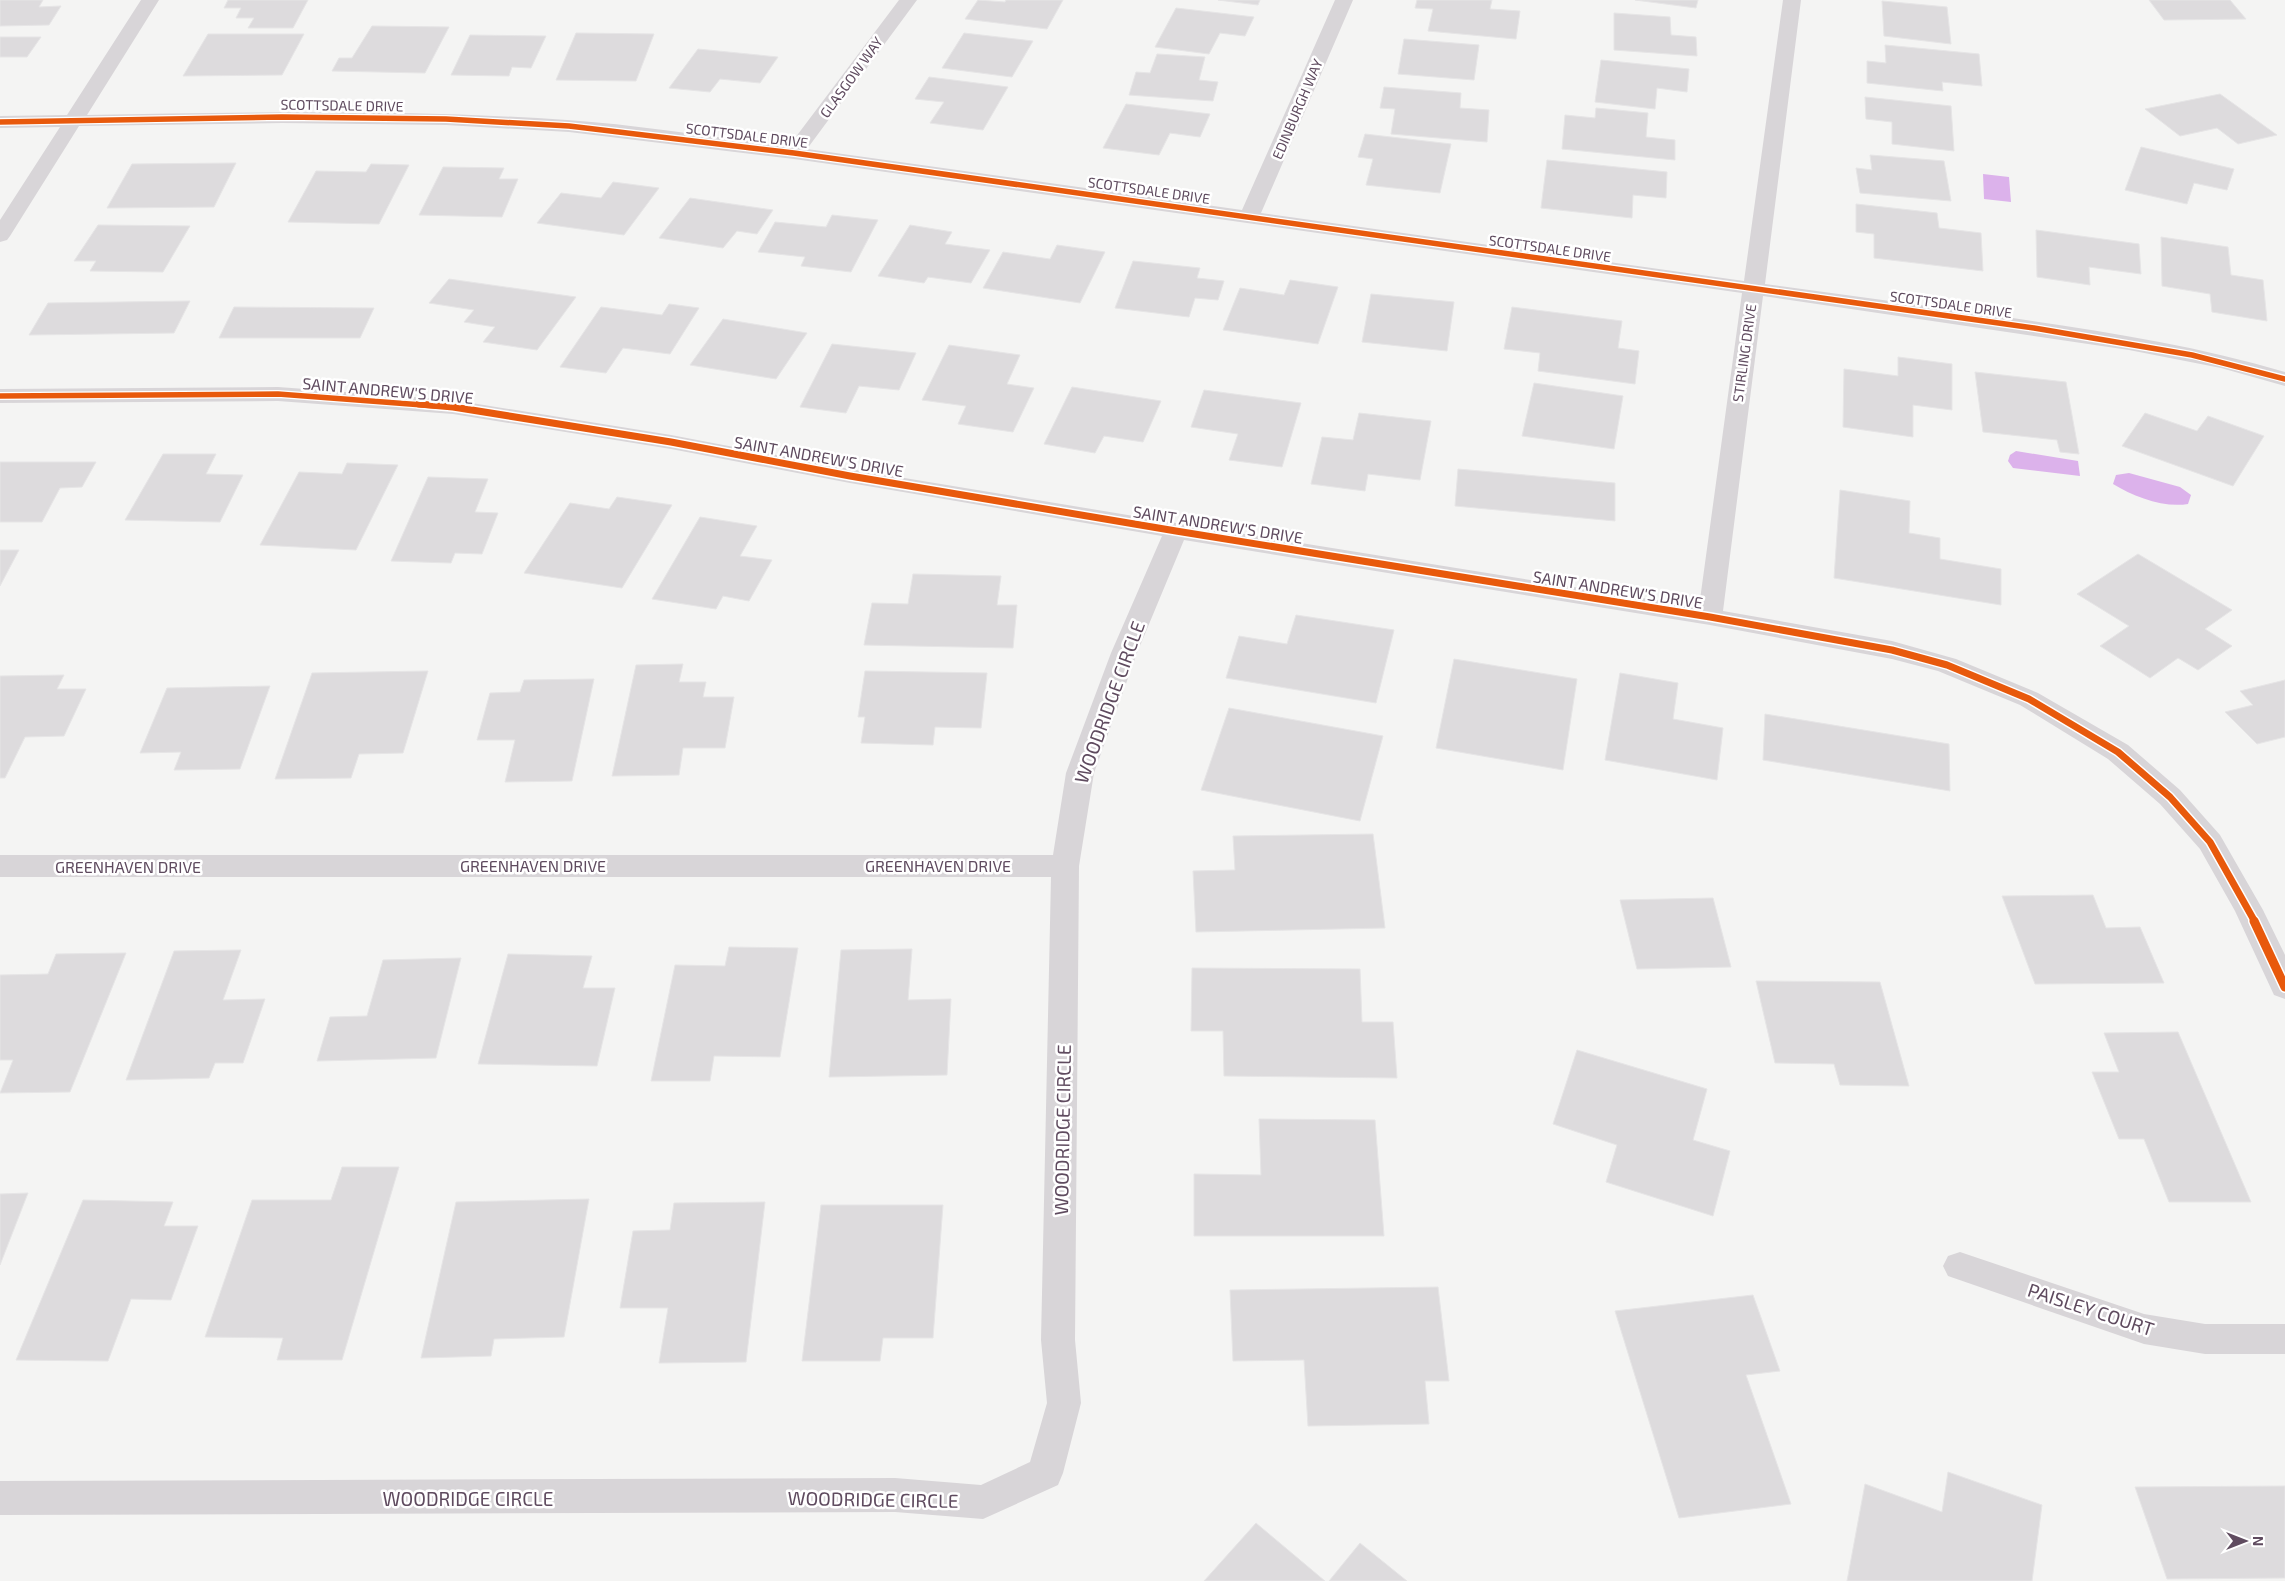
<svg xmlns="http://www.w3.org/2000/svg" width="2285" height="1581" viewBox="0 0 2285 1581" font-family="'Exo 2',sans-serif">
<rect width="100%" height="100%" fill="#f4f4f3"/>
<path fill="#dcb2eb" d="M1983 174 2009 177 2011 202 1984 199Z
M2016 451 2078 461 2080 476 2013 468 2008 461 2010 455Z
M2129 473 2180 487 2191 495 2188 504C2164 508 2134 497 2113 484L2116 475Z"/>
<path fill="#dddbdd" stroke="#e6e5e6" d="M0 0H43L39 7 61 6 49 25 0 26Z
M228 0H308L293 28H248L254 18H236L241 8H224Z
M978 0 1005 2 1006 0H1063L1047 29 965 19Z
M1218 0H1260L1258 5Z
M1417 0H1492L1490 9 1520 11 1516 39 1428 31 1433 9 1415 8Z
M1635 0H1698L1696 8Z
M2149 0H2230L2246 19 2164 20Z
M1882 1 1947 7 1951 44 1884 36Z
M1176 8 1254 17 1245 36 1220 33 1209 54 1155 47Z
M1614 13 1670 17 1671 35 1696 37 1697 56 1614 50Z
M372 26 449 27 425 73 332 71 339 58H352Z
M576 33 654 34 636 81 556 80Z
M964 33 1033 41 1012 77 942 68Z
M208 34H304L282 75 183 76Z
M470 35 546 36 531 68 512 67 509 76 451 75Z
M0 37H41L27 57H0Z
M1404 39 1479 45 1474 80 1398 74Z
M1885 45 1979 54 1982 86 1942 82 1943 91 1867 83V61L1886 63Z
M698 49 778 57 760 83 720 79 710 92 669 88Z
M1157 54 1205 57 1199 80 1218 82 1213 101 1129 95 1136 72 1150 73Z
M1601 60 1689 69 1687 92 1657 88 1655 109 1595 102Z
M929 77 1008 87 983 130 930 123 944 102 915 99Z
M1384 87 1461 93 1460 108 1489 110 1487 142 1391 134 1395 109 1380 108Z
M2220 94 2277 135 2238 144 2217 128 2180 136 2145 109Z
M1865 97 1951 106 1954 151 1892 144V122L1866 119Z
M1126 104 1210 114 1200 137 1170 133 1159 155 1103 148Z
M1596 108 1648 113 1646 137 1675 140V160L1562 149 1565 115 1595 118Z
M1365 134 1451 144 1440 193 1366 185 1373 159 1358 157Z
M2141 147 2234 169 2227 190 2194 183 2187 204 2125 190Z
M1870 155 1944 161 1951 201 1860 193 1856 168 1872 170Z
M1547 160 1667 172 1666 198 1633 195 1632 218 1541 208Z
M236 163 214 207 107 208 132 164Z
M371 164 409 165 379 224 288 222 316 171 366 172Z
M443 167 504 168 499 179H518L502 217 419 215Z
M613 182 659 188 624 235 537 223 561 193 601 198Z
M690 198 773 210 757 234 737 231 723 248 659 238Z
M1856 204 1937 213 1939 228 1981 233 1983 271 1874 258V234L1856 232Z
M832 215 878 220 851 272 801 266 805 257 758 252 775 222 826 227Z
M98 225 190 226 163 272 90 271 96 261H74Z
M910 225 952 232 945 244 990 250 971 283 928 277 924 283 878 276Z
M2036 230 2139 244 2141 274 2089 267 2090 285 2037 277Z
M2161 237 2228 247 2231 275 2263 280 2267 321 2212 312 2210 294 2162 286Z
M1057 245 1105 252 1080 303 983 288 1003 252 1050 259Z
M1133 261 1200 268 1197 278 1224 281 1218 300 1195 298 1189 317 1115 308Z
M449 279 576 297 537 350 483 342 495 327 464 322 474 310 429 303Z
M1290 280 1338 287 1318 344 1223 330 1240 288 1284 295Z
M1371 294 1454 302 1447 351 1362 342Z
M190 301 174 333 29 335 48 303Z
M669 304 699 308 670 354 623 348 606 373 560 367 601 307 662 315Z
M234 307 374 308 360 338H219Z
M1512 307 1622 321 1618 348 1639 351 1635 384 1538 371 1540 353 1504 349Z
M723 319 807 333 776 379 690 365Z
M832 344 916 353 899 390 859 386 846 413 800 407Z
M949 345 1020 355 1007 384 1034 388 1013 432 958 424 966 406 922 400Z
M1898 357 1952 364V410L1913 405V437L1843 427 1844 369 1898 376Z
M1975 372 2066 382 2079 454 2060 452 2057 440 1983 432Z
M1534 383 1623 396 1614 449 1522 436Z
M1072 387 1161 401 1143 442 1104 436 1095 453 1044 444Z
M1204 390 1301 403 1282 467 1229 460 1238 434 1191 427Z
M1359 413 1431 421 1420 480 1368 474 1365 491 1311 484 1322 437 1353 440Z
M2145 413 2197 431 2208 416 2264 436 2233 486 2122 446Z
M163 454H216L206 474 243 475 220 522 125 520Z
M0 462H96L82 487 60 488 42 522H0Z
M347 463 398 465 356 550 260 545 299 472 342 474Z
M1458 469 1615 483V521L1455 506Z
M428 477 488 479 475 512 498 513 482 554 455 553 451 563 391 561Z
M1840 490 1910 501 1909 533 1940 538V559L2001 569V605L1834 578Z
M617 497 672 505 622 588 524 573 570 503 609 509Z
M700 517 757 526 740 556 772 560 749 601 723 596 716 609 652 599Z
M0 550H19L0 586Z
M2138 554 2232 610 2205 629 2232 646 2198 670 2178 658 2150 678 2100 646 2129 626 2077 594Z
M913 574 1001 576 997 605H1017L1013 648 864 645 872 603 908 604Z
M1296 615 1394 630 1376 703 1226 678 1239 636 1287 644Z
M1454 659 1577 679 1563 770 1436 748Z
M683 664 679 682H706L703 697H734L725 748H683L679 775 612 776 636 665Z
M428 671 403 753 359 754 351 778 275 779 312 673Z
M865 671 987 673 981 728 935 727 933 745 861 743 865 717H858Z
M1620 673 1678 683 1673 719 1723 728 1717 780 1605 760Z
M64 675 57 689H86L64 736 25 737 5 778H0V676Z
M594 679 572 781 505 782 515 740H477L490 693 520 692 524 680Z
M2285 680V737L2257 744 2225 712 2253 705 2240 691Z
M270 686 240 769 174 770 181 752 140 753 167 688Z
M1229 708 1383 736 1360 821 1201 790Z
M1765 714 1949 744 1950 791 1763 760Z
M1373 834 1385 928 1196 932 1193 871 1235 870 1233 836Z
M2093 895 2106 928 2140 927 2164 983 2035 984 2002 896Z
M1713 898 1731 967 1637 969 1620 900Z
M729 947 798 948 780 1057 714 1056 710 1081H651L675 965 725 966Z
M912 949 908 1000 951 999 947 1075 829 1077 841 950Z
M241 950 223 1000 265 999 243 1063H215L209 1078 126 1080 174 951Z
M126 953 70 1092 0 1093 13 1060H0V975L48 974 56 954Z
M508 954 592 956 583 988H615L597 1066 478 1064Z
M461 958 436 1058 317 1061 330 1017 367 1016 383 960Z
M1192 968 1360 969 1362 1022H1393L1397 1078 1224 1076 1223 1031H1191Z
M1756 981 1880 982 1909 1086 1840 1085 1834 1064 1775 1063Z
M2178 1032 2251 1202H2169L2144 1139H2119L2092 1072H2119L2104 1033Z
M1577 1050 1707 1089 1693 1140 1730 1151 1713 1216 1606 1182 1617 1145 1553 1124Z
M1259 1119 1375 1120 1384 1236H1194V1174L1261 1175Z
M342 1167H399L342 1360H277L283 1338 205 1337 252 1200H331Z
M28 1193 0 1265V1194Z
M589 1199 564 1337 494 1339 491 1356 421 1358 456 1202Z
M83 1200 173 1202 164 1226H198L171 1300 131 1299 108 1361 16 1360Z
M765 1202 746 1362 659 1363 668 1308H620L633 1231 670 1230 674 1203Z
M821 1205H943L933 1338H883L880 1361H802Z
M1438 1287 1449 1381H1425L1429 1424 1308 1426 1304 1360 1233 1361 1230 1290Z
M1753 1295 1780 1371 1746 1375 1791 1504 1679 1518 1615 1311Z
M1948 1472 2042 1505 2032 1581H1847L1865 1484 1942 1512Z
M2285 1486V1578L2167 1579 2135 1487Z
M1256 1523 1325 1581H1204Z
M1360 1543 1407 1581H1329Z"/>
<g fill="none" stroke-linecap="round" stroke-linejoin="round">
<path fill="#d8d5d8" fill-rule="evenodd" d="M141 0H159L87 115C247 112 407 109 567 120 641 125 715 138 789 146L899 0H917L807 149 1242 210 1335 0H1353L1261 213 1744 281 1783 0H1801L1765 284C1843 295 1920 305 1998 316 2095 330 2191 344 2285 372V386L2221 368 2129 350 1763 296 1723 611 1892 641 1956 659 2038 693 2128 745 2180 790 2220 835 2263 910 2285 955V999L2274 995 2235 911 2200 849 2160 804 2108 759 2020 705 1938 671 1892 659 1710 625 1184 540 1137 653 1094 773 1079 866 1075 1340 1081 1403 1063 1473 1058 1485 983 1519 895 1512 0 1515V1481L895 1478 981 1485 1030 1462 1047 1403 1041 1340 1051 877H0V855H1053L1066 773 1111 653 1162 536 850 483 671 449 453 414 278 401 0 403V389L278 387 453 400 671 435 850 469 1176 523 1699 607 1742 293 794 159 569 132 446 125 282 123 79 126 10 236 7 240 0 242V220L60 127 0 128V116L67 115Z
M1960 1252 2144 1314 2205 1324H2285V1354H2205L2144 1344 1948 1276 1943 1266 1948 1256Z"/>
<defs>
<path id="cycleway-far2" d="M0 122 282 117 446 119 569 126 794 153 2034 328 2192 355 2285 379
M0 396 278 394 436 406"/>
<path id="cycleway-far1" d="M419 404 453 407 671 442 850 476 1176 531 1710 617 1892 650 1947 665 2029 699 2118 752 2170 797 2210 842 2255 922"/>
<path id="cycleway" d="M2254 921 2285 987"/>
</defs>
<use href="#cycleway-far2" stroke="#fff" stroke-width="8"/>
<use href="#cycleway-far1" stroke="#fff" stroke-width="10"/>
<use href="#cycleway" stroke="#fff" stroke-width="12"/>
<use href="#cycleway-far2" stroke="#e8590c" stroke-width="5.5"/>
<use href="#cycleway-far1" stroke="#e8590c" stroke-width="7"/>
<use href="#cycleway" stroke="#e8590c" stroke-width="9"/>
</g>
<g text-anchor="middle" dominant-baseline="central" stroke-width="5" stroke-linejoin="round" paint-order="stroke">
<g font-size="14" fill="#5f4b5f" stroke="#fff">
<text transform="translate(851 77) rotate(-54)">GLASGOW WAY</text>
<text transform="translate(342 105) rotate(1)">SCOTTSDALE DRIVE</text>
<text transform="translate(1297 109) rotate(-67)">EDINBURGH WAY</text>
<text transform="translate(747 135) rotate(7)">SCOTTSDALE DRIVE</text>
<text transform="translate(1149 190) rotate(8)">SCOTTSDALE DRIVE</text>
<text transform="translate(1550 248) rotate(8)">SCOTTSDALE DRIVE</text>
<text transform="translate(1951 304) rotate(8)">SCOTTSDALE DRIVE</text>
<text transform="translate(1744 353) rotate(-82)">STIRLING DRIVE</text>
</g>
<g font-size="16" fill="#5f4b5f" stroke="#fff">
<text transform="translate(388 390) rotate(5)">SAINT ANDREW'S DRIVE</text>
<text transform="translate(819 456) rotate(10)">SAINT ANDREW'S DRIVE</text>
<text transform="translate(1218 524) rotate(9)">SAINT ANDREW'S DRIVE</text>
<text transform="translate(1618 589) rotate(9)">SAINT ANDREW'S DRIVE</text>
<text x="533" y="865">GREENHAVEN DRIVE</text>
<text x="938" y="865">GREENHAVEN DRIVE</text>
<text x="128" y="866">GREENHAVEN DRIVE</text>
</g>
<g font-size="19" fill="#5f4b5f" stroke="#fff">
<text transform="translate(1109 702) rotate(-70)">WOODRIDGE CIRCLE</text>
<text transform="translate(1062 1130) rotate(-89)">WOODRIDGE CIRCLE</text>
<text transform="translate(2091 1309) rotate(18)">PAISLEY COURT</text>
<text x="468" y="1498">WOODRIDGE CIRCLE</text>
<text transform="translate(873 1499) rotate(1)">WOODRIDGE CIRCLE</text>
</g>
</g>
<g transform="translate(2245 1541) rotate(90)" stroke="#ffffff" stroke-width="4" paint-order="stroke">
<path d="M0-4L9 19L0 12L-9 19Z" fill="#5f4b5f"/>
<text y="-8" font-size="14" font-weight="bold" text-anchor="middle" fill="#5f4b5f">N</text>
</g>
</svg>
